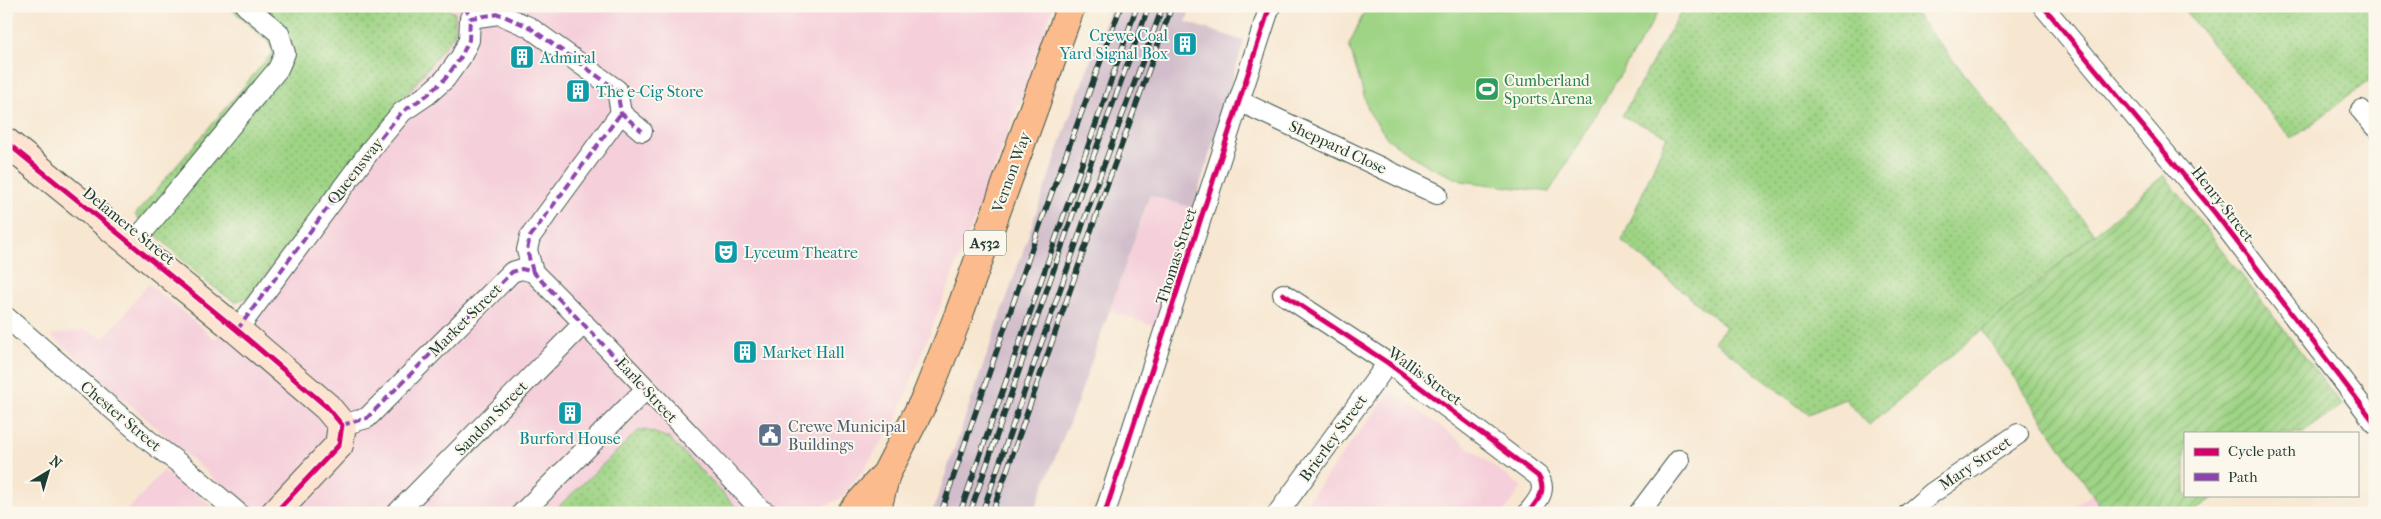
<svg xmlns="http://www.w3.org/2000/svg" width="2381" height="519" viewBox="0 0 2381 519" font-family="'IM FELL French Canon',serif">
<defs>
<pattern id="park-dots" width="8" height="8" patternUnits="userSpaceOnUse" patternTransform="scale(1.25)"><rect width="8" height="8" fill="#9fd485"/><path d="M2 2h.1M6 6h.1" fill="none" stroke="#81ad6e" stroke-width="1.8" stroke-linecap="round"/></pattern>
<pattern id="garden-furrows" width="10" height="10" patternUnits="userSpaceOnUse" patternTransform="scale(1.25)"><rect width="10" height="10" fill="#9fd485"/><path d="M-1 1l2-2M0 10L10 0M9 11l2-2" fill="none" stroke="#81ad6e"/></pattern>
</defs>
<rect width="100%" height="100%" fill="#fbf7ec"/>
<filter id="ink" filterUnits="userSpaceOnUse"><feTurbulence type="fractalNoise" baseFrequency=".02" numOctaves="2"/><feDisplacementMap in="SourceGraphic" scale="10" xChannelSelector="R" yChannelSelector="G"/><feConvolveMatrix kernelMatrix="1 2 1 2 8 2 1 2 1" color-interpolation-filters="sRGB"/></filter>
<filter id="wash" filterUnits="userSpaceOnUse"><feTurbulence type="fractalNoise" baseFrequency=".0096" numOctaves="4" result="noise"/><feDisplacementMap in="SourceGraphic" scale="20" xChannelSelector="R" yChannelSelector="G"/><feGaussianBlur stdDeviation="1.12" result="paint"/><feColorMatrix in="noise" values="0 0 0 0 0 0 0 0 0 0 0 0 0 0 0 0 0 1.4 0 .05"/><feComposite in="paint" operator="in"/></filter>
<g filter="url(#wash)">
<rect width="100%" height="100%" fill="#f7e7d1"/>
<path fill="#f5cfda" d="M443 6H1053L1021 100 895 422 861 473 841 498 823 507 789 513H742L669 438 646 430 638 432 552 513H253L51 335 85 330 104 338 149 284 215 339 455 33V13Z
M1151 195 1193 208 1155 326 1109 311Z
M1391 390 1522 487 1503 513H1299Z
M163 471 185 484 220 513H125Z
M2092 494 2105 513H2064Z"/>
<path fill="#d1bdcb" d="M1111 6H1191L1186 22 1244 41 1193 208 1150 195 1077 403 1033 513H932L1073 107Z"/>
<path fill="#9fd485" stroke="#5f885c" d="M1367 6H1662L1549 192 1462 181 1430 167 1388 139 1369 112 1349 45Z"/>
<path fill="url(#park-dots)" stroke="#5f885c" d="M228 6H443L455 13V33L248 297 235 302 205 281 135 215 273 52 267 40Z
M1684 6H1909L2095 234 1869 425 1845 399 1808 414 1714 341 1726 327 1622 241 1667 136 1622 116Z
M2181 6H2375V76L2292 139Z
M646 430 669 438 742 513H552L638 431Z"/>
<path fill="url(#garden-furrows)" stroke="#5f885c" d="M2164 175 2342 405 2303 433H2185V495H2217L2192 513H2105L1982 330Z"/>
</g>
<g filter="url(#ink)">
<g fill="none" stroke-linecap="round" stroke-linejoin="round">
<defs>
<path id="street" d="M2043 6 2215 213 2375 423
M470 18 499 14 529 27 617 90 621 113 642 131
M1239 101 1437 194
M2361 110 2375 127
M132 245 278 69 285 53 279 33 246 6
M533 272 527 250 530 237 621 113
M1283 294 1388 363 1538 476C1548 491 1537 501 1528 513
M6 317 148 440 180 464 238 513
M237 330 372 148 402 112 427 95 445 79 461 57 469 40 470 18
M342 425 367 418 512 272 522 269 533 272C611 349 685 430 761 510L767 513
M397 513 584 323
M522 513 646 389
M1105 513 1270 6
M1278 513 1388 363
M1639 513 1679 460
M1909 513 1932 493 2018 434"/>
<path id="secondary" d="M6 142 237 330 327 407 342 425 339 445 275 513"/>
<path id="primary" d="M851 513 883 477
M876 513 886 474 926 397 959 314 1071 6"/>
</defs>
<use href="#street" stroke="#3f564c" stroke-width="22"/>
<use href="#secondary" stroke="#3f564c" stroke-width="30"/>
<use href="#primary" stroke="#3f564c" stroke-width="30"/>
<use href="#street" stroke="#fff" stroke-width="20"/>
<use href="#secondary" stroke="#fde4d1" stroke-width="28"/>
<use href="#primary" stroke="#fbbb8d" stroke-width="28"/>
<defs>
<path id="rail" d="M941 513 1041 222 1121 6
M960 513 1137 6
M970 513 1086 176 1149 6
M982 513 1098 181 1163 6
M992 513 1107 185 1172 6"/>
</defs>
<use href="#rail" stroke="#1f3d34" stroke-width="5.5"/>
<use href="#rail" stroke="#fbf7ec" stroke-width="4" stroke-dasharray="11" stroke-linecap="butt"/>
<path stroke="#8e44ad" stroke-width="4" stroke-dasharray="8 4" stroke-linecap="butt" d="M465 6 470 18
M470 18 499 14 529 27 617 90 621 113 642 131
M533 272 527 250 530 237 621 113
M237 330 372 148 402 112 427 95 445 79 461 57 469 40 470 18
M342 425 367 418 512 272 522 269 533 272 646 389"/>
<defs>
<path id="cycleway" d="M2043 6 2215 213 2375 423
M6 142 237 330 327 407 342 425 339 445 275 513
M1283 294 1388 363 1538 476C1548 491 1537 501 1528 513
M1105 513 1270 6"/>
</defs>
<use href="#cycleway" stroke="#fbf7ec" stroke-width="8"/>
<use href="#cycleway" stroke="#d6006c" stroke-width="5"/>
</g>
</g>
<defs>
<symbol id="building-square" viewBox="-11 -11 22 22"><rect x="-9" y="-9" width="18" height="18" rx="4" fill="#0f9aa8" stroke="#fbf7ec"/><path d="M-4-6H4V6H1V3H-1V6H-4ZM-2.5-4.3h1.7v1.8h-1.7ZM.8-4.3h1.7v1.8H.8ZM-2.5-1h1.7V.8h-1.7ZM.8-1h1.7V.8H.8Z" fill="#fff"/></symbol>
<symbol id="stadium-square" viewBox="-11 -11 22 22"><rect x="-9" y="-9" width="18" height="18" rx="4" fill="#2e9e5b" stroke="#fbf7ec"/><path d="M0-5a6.5 5 0 1 0 0 10a6.5 5 0 1 0 0-10ZM-3.5-1.8h7v3.6h-7Z" fill="#fff"/></symbol>
<symbol id="theatre-square" viewBox="-11 -11 22 22"><rect x="-9" y="-9" width="18" height="18" rx="4" fill="#0f9aa8" stroke="#fbf7ec"/><path d="M-5-5.5Q0-4 5-5.5V0Q5 5 0 6Q-5 5-5 0ZM-3.3-2.5H-1v1.5H-3.3ZM1-2.5H3.3v1.5H1ZM-2.8 1Q0 5.5 2.8 1Z" fill="#fff"/></symbol>
<symbol id="civic-square" viewBox="-11 -11 22 22"><rect x="-9" y="-9" width="18" height="18" rx="4" fill="#5c6f8a" stroke="#fbf7ec"/><path d="M-.6-6.5H3V-4.5H.6V-3L4-1V1h2V6H-6V1h2V-1L-.6-3ZM-1.2 2.5V6h2.4V2.5Z" fill="#fff"/></symbol>
</defs>
<g fill-rule="evenodd">
<use href="#building-square" x="1171" y="30" width="28" height="28"/>
<use href="#building-square" x="508" y="43" width="28" height="28"/>
<use href="#stadium-square" x="1473" y="75" width="28" height="28"/>
<use href="#building-square" x="564" y="77" width="28" height="28"/>
<use href="#theatre-square" x="712" y="238" width="28" height="28"/>
<use href="#building-square" x="731" y="338" width="28" height="28"/>
<use href="#building-square" x="556" y="399" width="28" height="28"/>
<use href="#civic-square" x="756" y="421" width="28" height="28"/>
</g>
<g text-anchor="middle" dominant-baseline="central" stroke-width="4" stroke-linejoin="round" paint-order="stroke">
<rect fill="#fbf7ec" stroke="#61756b" stroke-width="1" x="964" y="230.5" width="42" height="25" rx="4"/>
<g font-size="15" font-weight="bold" fill="#1f3d34">
<text x="985" y="243">A532</text>
</g>
<g font-size="16" fill="#0d838f" stroke="#fbf7ec" text-anchor="start">
<text x="1168" y="35" text-anchor="end">Crewe Coal<tspan x="1168" dy="18">Yard Signal Box</tspan></text>
<text x="540" y="57">Admiral</text>
<text x="596" y="91">The e-Cig Store</text>
<text x="744" y="252">Lyceum Theatre</text>
<text x="762" y="352">Market Hall</text>
<text x="570" y="438" text-anchor="middle">Burford House</text>
</g>
<g font-size="16" fill="#27864d" stroke="#fbf7ec" text-anchor="start">
<text x="1504" y="80">Cumberland<tspan x="1504" dy="18">Sports Arena</tspan></text>
</g>
<g font-size="16" fill="#1f3d34" stroke="#fbf7ec">
<text transform="translate(1338 147) rotate(25)">Sheppard Close</text>
<text transform="translate(355 171) rotate(-52)">Queensway</text>
<text transform="translate(1011 172) rotate(-70)">Vernon Way</text>
<text transform="translate(2223 204) rotate(52)">Henry Street</text>
<text transform="translate(129 226) rotate(39)">Delamere Street</text>
<text transform="translate(1176 256) rotate(-72)">Thomas Street</text>
<text transform="translate(465 320) rotate(-45)">Market Street</text>
<text transform="translate(1425 376) rotate(36)">Wallis Street</text>
<text transform="translate(647 390) rotate(47)">Earle Street</text>
<text transform="translate(121 416) rotate(40)">Chester Street</text>
<text transform="translate(491 418) rotate(-46)">Sandon Street</text>
<text transform="translate(1333 438) rotate(-54)">Brierley Street</text>
<text transform="translate(1975 463) rotate(-34)">Mary Street</text>
</g>
<g font-size="16" fill="#4e5e75" stroke="#fbf7ec" text-anchor="start">
<text x="788" y="426">Crewe Municipal<tspan x="788" dy="18">Buildings</tspan></text>
</g>
</g>
<rect width="2381" height="519" fill="none" stroke="#fbf7ec" stroke-width="25"/>
<rect x="2184" y="432" width="175" height="65" fill="#fbf7ec" stroke="#a3ada2"/>
<rect x="2194" y="448" width="25" height="8" fill="#d6006c" stroke="#a3ada2"/>
<text x="2228" y="456" font-size="15" fill="#1f3d34">Cycle path</text>
<rect x="2194" y="473" width="25" height="8" fill="#8e44ad" stroke="#a3ada2"/>
<text x="2228" y="482" font-size="15" fill="#1f3d34">Path</text>
<g transform="translate(48 472) rotate(38)" stroke="#fbf7ec" stroke-width="4" paint-order="stroke">
<path d="M0-4L9 19L0 12L-9 19Z" fill="#1f3d34"/>
<text y="-8" font-size="14" font-weight="bold" text-anchor="middle" fill="#1f3d34">N</text>
</g>
</svg>
